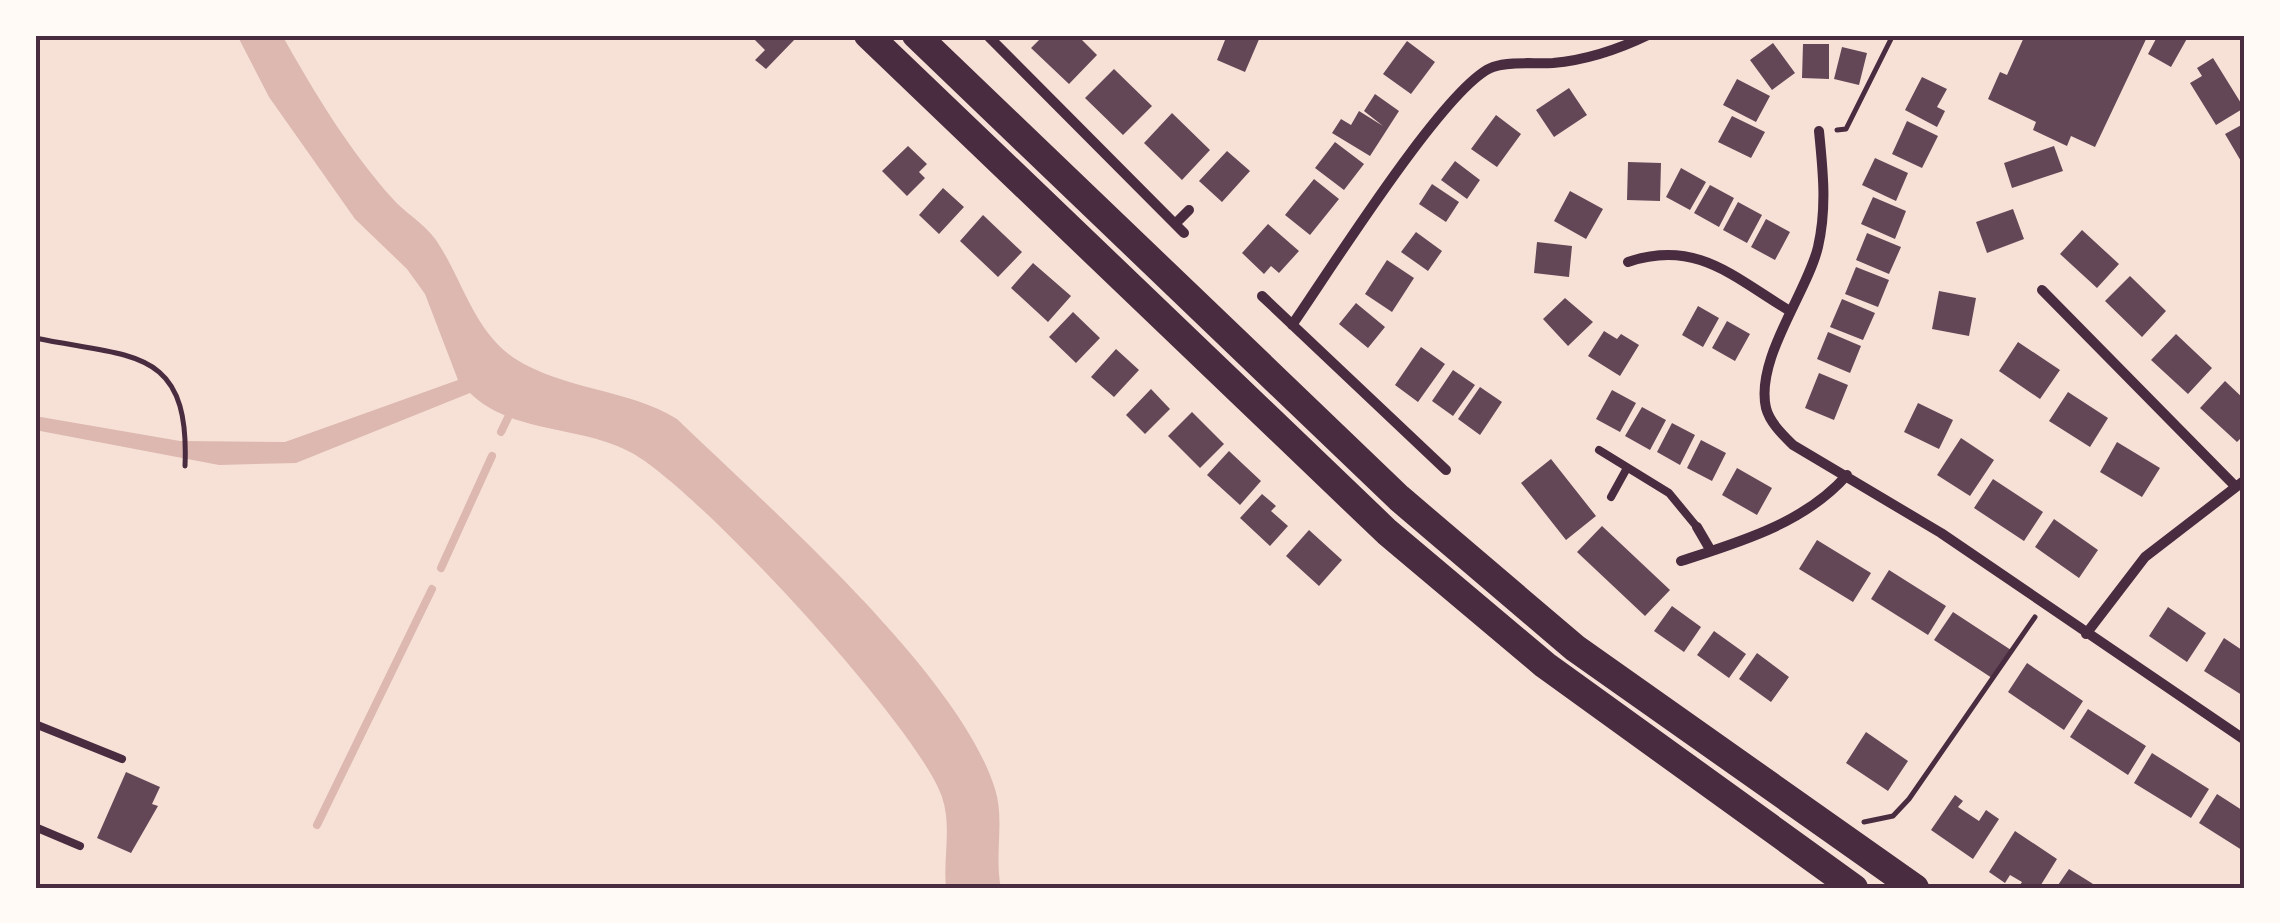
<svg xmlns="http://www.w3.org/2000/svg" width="2280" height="923" viewBox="0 0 2280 923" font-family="Poppins,sans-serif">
<rect width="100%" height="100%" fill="#f7e1d7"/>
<path fill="#dcb8b0" d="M237 35H282C314 92 349 150 392 198 405 213 424 223 436 240 463 280 473 330 514 358 563 390 629 389 677 419 766 505 960 674 995 789 1005 820 994 856 1001 888H946C943 858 952 826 942 797 918 727 699 490 632 453 583 425 511 434 470 393L296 463 219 465 35 430V416L180 441 285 442 458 380 425 294 407 269 355 219 269 97Z"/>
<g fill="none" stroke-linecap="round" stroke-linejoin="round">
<path stroke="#dcb8b0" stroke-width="8" d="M501 432 512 409
M441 568 492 456
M317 825 432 589"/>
</g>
<path fill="#644757" d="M750 35H795L797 37 766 69 755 60 765 50Z
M1044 35H1077L1097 55 1069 84 1031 48Z
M1227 35 1260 37 1245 72 1217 60Z
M2025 35H2148L2095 147 2071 136 2067 146 2033 130 2036 122 1988 99 2000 72 2007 75Z
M2158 35H2189L2171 67 2148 54Z
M1407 41 1435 62 1411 94 1383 74Z
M1773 43 1795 73 1772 90 1750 60Z
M1803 44H1829V79L1802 78Z
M1842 47 1867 53 1859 85 1834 79Z
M2213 58 2244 108 2216 125 2190 83 2202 76 2197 68Z
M1114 69 1152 106 1123 135 1085 98Z
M1922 77 1947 89 1937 107 1945 111 1937 127 1905 110Z
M1737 79 1770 96 1756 122 1723 105Z
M1569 88 1587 115 1554 137 1536 110Z
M1375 94 1399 111 1370 156 1332 133 1341 119 1351 125 1359 111 1383 126 1364 111Z
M1172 113 1210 150 1182 180 1144 143Z
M1496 115 1521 134 1497 167 1471 149Z
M1732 116 1765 132 1751 158 1718 142Z
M1907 121 1938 136 1922 168 1892 154Z
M2245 123V168L2225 134Z
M1335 142 1364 164 1344 190 1315 168Z
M908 146 927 164 919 172 925 178 907 196 882 171Z
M2054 146 2063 171 2012 188 2004 163Z
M1227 151 1250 171 1222 202 1199 181Z
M1875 158 1908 173 1896 201 1862 185Z
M1455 161 1480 180 1467 199 1441 180Z
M1628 162 1661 163 1660 201 1627 200Z
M1681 168 1706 182 1690 210 1666 197Z
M1314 179 1339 199 1310 235 1285 215Z
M1432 184 1459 202 1446 222 1419 204Z
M1710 185 1734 198 1719 227 1694 213Z
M943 188 964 207 939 234 919 215Z
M1570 191 1603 209 1586 239 1554 221Z
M1873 197 1906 211 1895 239 1861 224Z
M1738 202 1762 215 1747 243 1723 230Z
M2013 209 2024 239 1987 253 1976 222Z
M983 215 1022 252 998 277 960 241Z
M1766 219 1790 232 1775 260 1751 247Z
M1268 224 1299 251 1279 273 1271 266 1264 274 1242 253Z
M2082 230 2119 264 2097 288 2060 254Z
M1416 232 1442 251 1428 271 1401 252Z
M1867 233 1901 247 1889 274 1856 260Z
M1537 242 1572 246 1569 277 1534 273Z
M1387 260 1414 278 1392 312 1365 294Z
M1033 263 1071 296 1048 322 1011 288Z
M1856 267 1889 280 1878 307 1845 294Z
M2130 276 2166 311 2142 337 2105 301Z
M1939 291 1976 298 1969 336 1932 329Z
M1565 298 1593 322 1568 346 1543 319Z
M1842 299 1875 313 1863 340 1830 327Z
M1356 303 1385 327 1368 348 1339 324Z
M1698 306 1719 318 1703 347 1682 335Z
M1073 312 1100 338 1076 363 1049 337Z
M1727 321 1750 334 1735 361 1712 348Z
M1604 331 1617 339 1621 334 1639 345 1620 376 1588 356Z
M1828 332 1861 346 1850 373 1817 359Z
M2176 334 2212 368 2188 394 2151 360Z
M2018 342 2060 370 2040 399 1999 371Z
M1421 347 1445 364 1418 402 1395 385Z
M1116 349 1139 370 1114 397 1091 377Z
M1453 370 1475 385 1453 416 1432 401Z
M1819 373 1848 385 1834 420 1805 408Z
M2225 381 2245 400V434L2237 442 2200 408Z
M1480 387 1502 402 1480 435 1458 419Z
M1151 389 1170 409 1145 434 1126 415Z
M1612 390 1636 403 1620 432 1596 419Z
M2068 392 2108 418 2090 447 2049 421Z
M1918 403 1953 420 1939 449 1904 432Z
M1642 407 1666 420 1650 450 1625 436Z
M1192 412 1224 444 1200 468 1168 436Z
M1672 423 1695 435 1680 465 1657 452Z
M1961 438 1994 460 1970 496 1937 475Z
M1701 440 1726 453 1712 481 1687 468Z
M2117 442 2160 468 2142 497 2100 472Z
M1229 451 1261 481 1240 505 1207 475Z
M1551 459 1596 516 1566 540 1521 483Z
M1737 468 1772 488 1757 515 1722 495Z
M1993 479 2043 512 2024 541 1974 508Z
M1262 494 1276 506 1271 511 1288 526 1270 546 1240 518Z
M2054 519 2098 550 2079 578 2035 547Z
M1602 526 1670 590 1645 616 1577 552Z
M1309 530 1342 560 1319 586 1286 556Z
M1817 540 1871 573 1853 602 1799 569Z
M1889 570 1946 606 1928 635 1871 599Z
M1672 606 1701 627 1684 652 1654 631Z
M2168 607 2206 633 2187 662 2149 636Z
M1953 612 2011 650 1992 678 1934 640Z
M1714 631 1746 654 1729 678 1697 655Z
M2224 638 2245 652V697L2204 671Z
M1757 653 1789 677 1771 702 1739 679Z
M2027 663 2083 701 2064 730 2008 692Z
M2088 709 2146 746 2128 775 2070 737Z
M1866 732 1908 761 1888 791 1846 763Z
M2152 753 2209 789 2191 818 2134 783Z
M126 772 160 787 152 804 158 806 131 853 97 838Z
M2217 794 2245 812V852L2199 823Z
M1955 795 1963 801 1958 807 1979 821 1986 810 1999 819 1973 859 1931 830Z
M2015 831 2057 859 2039 888H2018L2022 882 2010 875 2005 883 1989 872Z
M2069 869 2090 882 2099 888H2056Z"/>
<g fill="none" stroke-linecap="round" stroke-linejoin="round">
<path stroke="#4a2c40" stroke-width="5" d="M1837 130 1846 129 1893 35
M35 338C132 358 190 346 185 466
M1864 822 1893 816 1909 799 2035 617"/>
<path stroke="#4a2c40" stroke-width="8" d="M1599 450 1669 493 1697 527
M1611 497 1627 468
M35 724 122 759
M35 827 80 846"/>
<path stroke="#4a2c40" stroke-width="10" d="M987 35 1184 233
M1819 131C1823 171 1827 208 1818 247 1807 293 1755 359 1766 408 1770 423 1783 435 1793 445L1941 533 2245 740
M1175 224 1189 210
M1628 262C1697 239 1733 277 1790 311
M2042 290 2236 487
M1262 296 1446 470
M1292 325C1327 275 1447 83 1493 67 1510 61 1535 64 1553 63 1588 60 1617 50 1648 35
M1697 527 1711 551
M1681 561C1740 542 1805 523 1847 475
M2086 634 2145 557 2245 480"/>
<path stroke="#4a2c40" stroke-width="28" d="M868 35 1387 532 1545 665 1854 888
M916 35 1399 498 1575 648 1915 888"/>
</g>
<rect width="2280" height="923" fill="none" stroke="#fffaf5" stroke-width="75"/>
<rect x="38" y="38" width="2204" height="848" fill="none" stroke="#4a2c40" stroke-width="4"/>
</svg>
